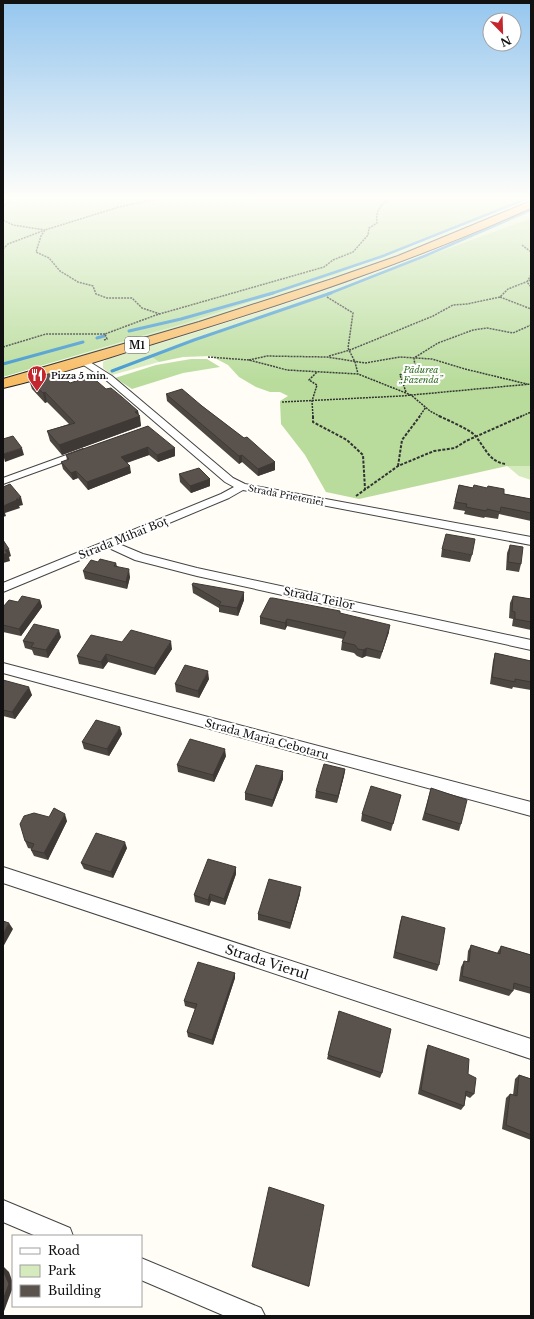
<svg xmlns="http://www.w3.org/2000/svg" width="534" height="1319" viewBox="0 0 534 1319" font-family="'Libre Baskerville',serif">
<rect width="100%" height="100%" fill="#fffdf5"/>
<path fill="#d5ebbd" d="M528 197H531V201C369 275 195 323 25 374L23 372C193 320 366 272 528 197Z
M531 208V218L152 357 159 362 112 375 103 368V362L108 359C251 316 395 272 531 208Z
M507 466H531V480L519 476Z"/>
<path fill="#b9dc9c" d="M3 197H528L499 210 337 274 186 323 3 377Z
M531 218V466H507L359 499 326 492 305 455 281 424 280 401 288 396 280 392H270L256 387 239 377 228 365 211 356 183 357 159 362 152 357Z
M191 359H207L220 367 183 373 132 389 115 378 156 365Z"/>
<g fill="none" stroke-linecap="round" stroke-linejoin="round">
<path stroke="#3f96cf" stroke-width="2.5" d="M270 294 383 256 531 197
M328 294 427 255 531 210"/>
<path stroke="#3f96cf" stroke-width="3" d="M129 331 181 319 273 293
M97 338 104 336
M3 364 83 342
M112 371 194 340 331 293"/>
<defs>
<path id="minor" d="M82 357 112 376 233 478 245 484 531 537V545L243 490 229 498 119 544 143 554 197 568 531 640V650L197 576 135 560 109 548 3 592V583L221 494 234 487 225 482 106 380 79 362 78 360Z
M83 449 88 452 86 454 3 484V478Z
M3 663 531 802V816L3 673Z
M3 867 531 1039V1059L3 883Z
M3 1200 70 1228 73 1236H36L3 1222Z
M141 1258 261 1308 265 1316H225L141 1280Z"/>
<path id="trunk" d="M531 201V208C408 263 285 304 156 343 106 358 55 376 3 388V379L199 322 332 279 398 256Z"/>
</defs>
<use href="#minor" stroke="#444" stroke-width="2"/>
<use href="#trunk" stroke="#222" stroke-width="2"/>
<path stroke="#333" stroke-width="1.5" stroke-dasharray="2 1" stroke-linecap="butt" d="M3 207 14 197
M3 220 13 225 45 230
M522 245 531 252
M3 249 8 244 45 230
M531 275 527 282 531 287
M327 297 353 313 348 348 355 362 358 374
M500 297 531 309
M160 314 142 308 132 298H107L96 294 93 286 78 282 60 271 49 258 36 252 41 236 45 230 119 207 166 197
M104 340 107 339 105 334 156 315 324 267 333 260 353 252 368 235 369 228 377 223C375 210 382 202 394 197
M3 347 46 334H105
M329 356 350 350 433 316 453 305 467 304 500 297 508 289 531 280
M208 357 249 360 287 370 358 374 411 395 430 411 441 417
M249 360 267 356 327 357 365 363 400 357 432 359 465 369 527 384
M406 392 400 375 415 366 414 358 438 343 473 330 487 328 513 333 531 325
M282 402 401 396 531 384
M313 417 312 401 317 385 309 380 317 372
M419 417 426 407
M520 417 531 412"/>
<path stroke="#333" stroke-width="2" stroke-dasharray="3 1.5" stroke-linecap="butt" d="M313 416V422L347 440 363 455 365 489
M439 416C450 421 461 426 471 432 484 442 486 461 505 464
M398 466 402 440 420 416
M356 496 398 466 434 451 455 448 466 441 522 416"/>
<use href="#minor" fill="#fff" fill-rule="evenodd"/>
<use href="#trunk" fill="#f7bc64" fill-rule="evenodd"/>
</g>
<path fill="#4d4742" d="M29 380 70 383 106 389 138 411 141 426 62 455 50 441 47 431 69 424 47 402 45 403 32 389Z
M166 394 202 406 275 462V470L258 476 242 462 239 464 167 401Z
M148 426 175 456 158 462 149 455 127 463 131 473 88 490 78 478 73 480 63 469 61 462 67 460 66 455Z
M179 474 210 479V486L191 493 180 482Z
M459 485 531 499V521L499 514 498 519 485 517 484 518 464 514 465 511 453 509Z
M510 545 521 564 519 572 506 570 507 553Z
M442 549 472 555 470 562 441 557Z
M98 562 116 563 117 566 130 577 127 589 85 579 83 571Z
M192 585 244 600 238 616 219 612V608L193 593Z
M513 596 531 599V630L512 626 513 619 509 618 510 603Z
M40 600 42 607 21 636 3 632V607L18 602Z
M340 611V613L389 632 380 659 366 656 362 658 357 656 354 653 341 650 342 642 343 639 287 626 285 630 260 624V617Z
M61 637 48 658 34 655 32 650 25 648 23 641Z
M122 642 172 649 155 675 108 662 103 669 79 664 77 656Z
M495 653 531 661V690L513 687 512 689 490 684 493 661Z
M209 679 199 698 176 692 175 684Z
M3 680 32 695 15 719 3 716Z
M122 734 109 756 84 749 82 742Z
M226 756 214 782 178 772 177 765Z
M345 769 344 776 337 803 315 798 316 791Z
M283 779 272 807 245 800V793Z
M431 788 461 824 459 831 422 820Z
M401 795 391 831 361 821 362 814Z
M49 817 67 821 48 860 34 856 31 850 32 849 28 848 25 841Z
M127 848 113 878 84 869 81 863Z
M236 874 225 905 211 901 209 906 195 902 194 895Z
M300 894 290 929 258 920V914Z
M402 916 439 965 437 971 393 958 400 922Z
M471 945 497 953 501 946 531 955V994L513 989V991L509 996 459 981 461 967 464 961 467 962 468 951Z
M235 973V978L213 1045 188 1037 187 1032 195 1009 185 1006 184 1001Z
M339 1011 382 1073 380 1078 327 1059Z
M428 1045 468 1074 474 1094 470 1098 466 1096 464 1106 461 1110 418 1094 426 1050Z
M519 1075 531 1079V1140L502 1129 506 1098 510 1094 513 1095 515 1079Z
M252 1266 309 1286V1287L252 1267Z"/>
<path fill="#3f3936" d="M45 392 47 402 45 403 43 393Z
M138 411 139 417 140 416 141 426 62 455 59 445Z
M148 447 149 455 122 464 121 457Z
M22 448 24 455 5 462 3 454Z
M175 448V456L158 462 157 455Z
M242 455V462L239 464V456Z
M275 462V470L258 476V469Z
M130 466 131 473 88 490 87 482Z
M76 471 78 478 73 480 71 473Z
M210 479V486L191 493 190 486Z
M21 497 23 505 19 506 20 508 5 513 6 516 3 517V506Z
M9 549 11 556 9 557 10 561 3 563V555L5 550Z
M129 569 130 577 127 589 126 582Z
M244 592V600L238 616 237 608Z
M40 600 42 607 21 636 19 629Z
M287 619V626L285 630V623Z
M390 625 389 632 380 659 382 652Z
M59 630 61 637 48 658 46 650Z
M171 641 172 649 155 675 154 668Z
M367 648 366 656 362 658 363 650Z
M106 654 108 662 103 669 101 662Z
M208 671 209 679 199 698 198 691Z
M29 687 32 695 15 719 12 712Z
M120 727 122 734 109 756 107 749Z
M225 749 226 756 214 782 213 775Z
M345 769 344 776 337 803 338 796Z
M283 771V779L272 807 273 800Z
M65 814 67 821 48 860 44 853Z
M125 842 127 848 113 878 111 872Z
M236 867V874L225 905 224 899Z
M301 887 300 894 290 929 291 923Z
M210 894 211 901 209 906 208 900Z
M9 923 13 929 3 947V934Z
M235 973V978L213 1045 212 1040Z
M3 1266 9 1272 13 1283V1287L3 1314Z"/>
<path fill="#5a524d" stroke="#3f3936" d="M58 371 70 383 91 376 106 389 111 388 122 397 138 411 135 412 140 416 59 445 47 431 75 423 45 392 43 393 29 380Z
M182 389 202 406 244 438 247 437 275 462 258 469 242 455 239 456 166 394Z
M148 426 175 448 157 455 148 447 121 457 130 466 87 482 76 471 71 473 61 462 69 459 66 455Z
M13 436 22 448 3 454V439Z
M199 468 210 479 190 486 179 474Z
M10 484 21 497 16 499 17 500 3 506V487Z
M459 485 473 488 474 485 487 488 488 486 504 489V494L531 499V513L501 507 500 512 487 509 486 511 466 507 467 504 455 502Z
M446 534 475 539 472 555 442 549Z
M3 540 9 549 5 550 7 553 3 555Z
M510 545 523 547 521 564 508 562Z
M100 559 116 563 114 566 129 569 126 582 83 571 91 560 98 562Z
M193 583 244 592 237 608 219 605 221 602 192 585Z
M22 596 40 600 19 629 3 625V607L9 600 18 602Z
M513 596 531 599V622L515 619V612L512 611Z
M270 598H273L340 611V613L390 625 382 652 367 648 363 650 358 649 355 645 342 642 346 632 287 619 285 623 260 617Z
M34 624 59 630 46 650 31 647 34 643 23 641Z
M131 630 171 641 154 668 106 654 101 662 77 656 91 635 122 642Z
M495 653 531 661V682L515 679V682L492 677Z
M185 665 208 671 198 691 175 684Z
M3 680 29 687 12 712 3 710Z
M96 720 120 727 107 749 82 742Z
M190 739 225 749 213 775 177 765Z
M324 764 345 769 338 796 316 791Z
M256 765 283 771 273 800 245 793Z
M371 786 401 795 393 824 362 814Z
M431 788 467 800 461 824 425 813Z
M54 808 65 814 44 853 31 850 34 844 25 841 20 824 24 816 34 813 49 817Z
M96 833 125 842 111 872 81 863Z
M208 859 236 867 224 899 210 894 208 900 194 895Z
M269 879 301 887 291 923 258 914Z
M402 916 445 928 439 965 395 952Z
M3 921 9 923 3 934Z
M471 945 500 954 501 946 531 955V988L514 983 513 991 462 976 464 961 469 962Z
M198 962 235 973 212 1040 187 1032 197 1004 184 1001Z
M339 1011 391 1029 382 1073 328 1055Z
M428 1045 469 1059 468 1074 476 1078 474 1094 466 1091 464 1106 421 1090Z
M519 1075 531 1079V1135L506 1125 510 1094 517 1096Z
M269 1187 324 1205 309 1286 252 1266Z
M3 1270 9 1284 3 1300Z"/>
<linearGradient id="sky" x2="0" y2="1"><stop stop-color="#95c6ee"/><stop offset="0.52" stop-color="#fffefa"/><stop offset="1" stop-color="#fffefa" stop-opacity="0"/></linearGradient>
<rect width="534" height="381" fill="url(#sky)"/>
<defs>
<symbol id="restaurant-pin" viewBox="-11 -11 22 30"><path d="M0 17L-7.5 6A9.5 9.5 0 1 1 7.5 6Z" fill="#c4262e" stroke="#fff"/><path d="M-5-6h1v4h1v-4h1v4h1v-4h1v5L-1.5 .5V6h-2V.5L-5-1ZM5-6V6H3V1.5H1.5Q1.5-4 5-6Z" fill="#fff"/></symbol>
</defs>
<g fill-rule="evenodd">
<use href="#restaurant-pin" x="26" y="364" width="22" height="30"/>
</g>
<g text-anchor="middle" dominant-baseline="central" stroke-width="4" stroke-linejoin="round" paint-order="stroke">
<g font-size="9" font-style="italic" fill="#2f6b1f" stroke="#fff">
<text x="421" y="369">Pădurea<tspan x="421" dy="10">„Fazenda”</tspan></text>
</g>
<g font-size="9" font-weight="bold" fill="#111" stroke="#fff" text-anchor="start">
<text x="51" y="375">Pizza 5 min.</text>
</g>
<g font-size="9" fill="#111" stroke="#fff">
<text transform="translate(286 495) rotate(11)">Strada Prieteniei</text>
</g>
<rect fill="#fff" stroke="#585858" stroke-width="1" x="125" y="337" width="24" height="16" rx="3"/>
<g font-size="10" font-weight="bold" fill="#111">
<text x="137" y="345">M1</text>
</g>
<g font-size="11" fill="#111" stroke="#fff">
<text transform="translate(123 538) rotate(-22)">Strada Mihai Boț</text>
<text transform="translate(319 598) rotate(12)">Strada Teilor</text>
<text transform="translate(267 739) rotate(15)">Strada Maria Cebotaru</text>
</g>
<g font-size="13" fill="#111" stroke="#fff">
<text transform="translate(267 962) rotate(18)">Strada Vierul</text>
</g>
</g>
<rect width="534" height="1319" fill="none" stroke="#111111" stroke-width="8"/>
<rect x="12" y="1235" width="130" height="72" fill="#ffffff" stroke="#a0a0a0"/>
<rect x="20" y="1248" width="20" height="6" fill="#ffffff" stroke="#a0a0a0"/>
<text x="48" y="1255" font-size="12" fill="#111111">Road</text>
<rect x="20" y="1265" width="20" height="12" fill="#d5ebbd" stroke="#a0a0a0"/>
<text x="48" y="1275" font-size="12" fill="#111111">Park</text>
<rect x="20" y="1285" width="20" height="12" fill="#5a524d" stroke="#a0a0a0"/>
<text x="48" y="1295" font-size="12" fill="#111111">Building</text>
<g transform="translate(502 32) rotate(157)"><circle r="19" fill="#ffffff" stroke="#a0a0a0"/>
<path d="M0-3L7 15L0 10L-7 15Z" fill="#c4262e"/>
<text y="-6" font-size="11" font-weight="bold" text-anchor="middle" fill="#111111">N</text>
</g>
</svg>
